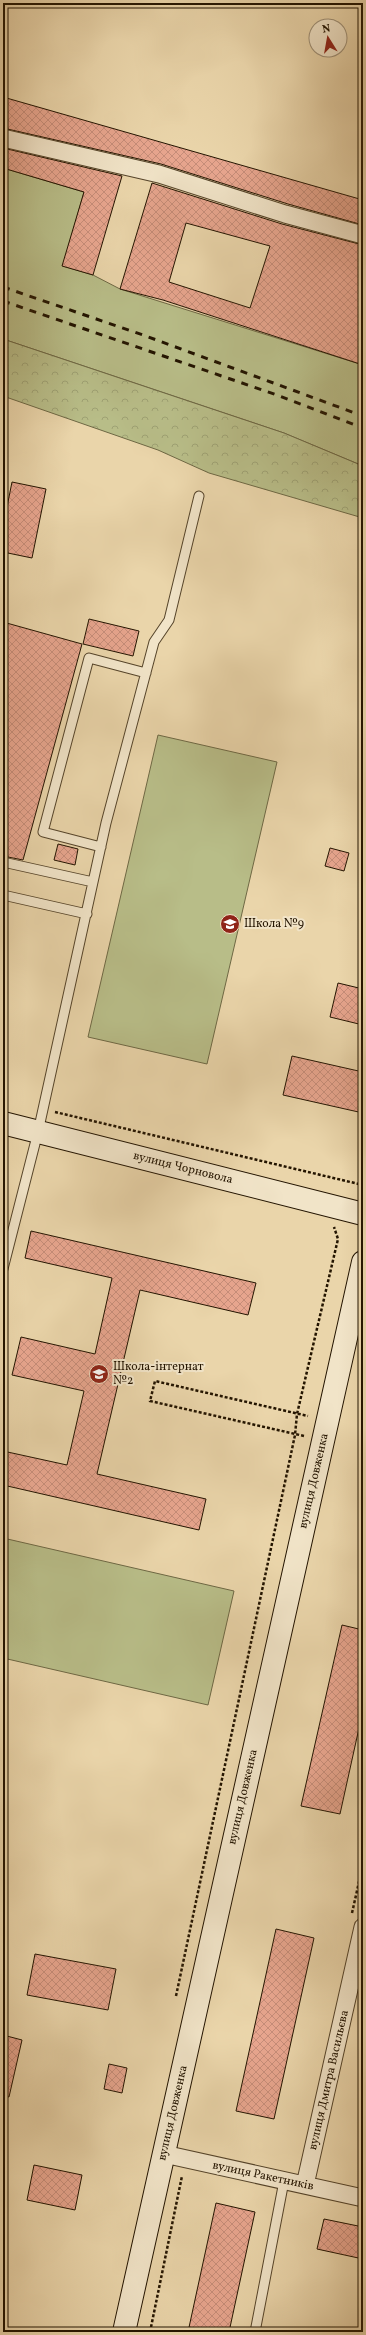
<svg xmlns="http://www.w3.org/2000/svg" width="366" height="2335" viewBox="0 0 366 2335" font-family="Vollkorn,serif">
<defs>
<pattern id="forest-crowns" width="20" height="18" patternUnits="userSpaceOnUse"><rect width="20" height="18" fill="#b8bd88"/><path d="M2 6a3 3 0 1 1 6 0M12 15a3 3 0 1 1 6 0" fill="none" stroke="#9ea274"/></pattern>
<pattern id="building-cross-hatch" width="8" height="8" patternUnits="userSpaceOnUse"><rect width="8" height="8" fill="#e7a58e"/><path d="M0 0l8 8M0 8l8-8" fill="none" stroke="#c68d79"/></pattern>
</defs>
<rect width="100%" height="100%" fill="#ead5aa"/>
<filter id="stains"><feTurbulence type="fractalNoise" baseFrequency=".005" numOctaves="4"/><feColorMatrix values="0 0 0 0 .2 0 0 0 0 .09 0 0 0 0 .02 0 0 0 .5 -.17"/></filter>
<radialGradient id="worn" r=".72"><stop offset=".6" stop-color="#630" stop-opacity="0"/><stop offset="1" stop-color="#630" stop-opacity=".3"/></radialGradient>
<path fill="#b8bd88" stroke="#6e6844" d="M3 168 84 192 63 266 93 275 120 289 363 365V466L284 433 3 339Z
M158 735 277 762 207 1064 88 1037Z
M3 1538 234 1591 208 1705 3 1658Z"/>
<path fill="url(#forest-crowns)" stroke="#6e6844" d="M3 339 284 433 363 466V518L209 473 158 450 3 396Z"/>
<path fill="url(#building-cross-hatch)" stroke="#231400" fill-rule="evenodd" d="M3 97 363 200V225L288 204 161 164 3 128Z
M3 148 122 176 93 275 62 266 84 192 3 168Z
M152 183 282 224 363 245V365L163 300 120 289ZM186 223 270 246 250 308 169 282Z
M12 482 46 489 32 558 3 552V527Z
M89 619 139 631 133 656 83 644Z
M3 622 82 644 23 860 3 856Z
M58 844 78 849 75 865 54 860Z
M330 848 349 853 344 871 325 866Z
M338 983 363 989V1025L330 1017Z
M292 1056 363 1072V1113L283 1095Z
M31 1231 256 1283 248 1315 140 1290 97 1474 206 1499 199 1530 3 1485V1451L67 1465 84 1391 12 1375 21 1337 95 1354 112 1278 25 1258Z
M342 1625 363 1630V1710L340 1814 301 1806Z
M276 1929 314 1938 274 2119 236 2111Z
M35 1954 116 1969 108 2010 27 1995Z
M3 2035 22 2040 9 2097 3 2096Z
M109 2064 127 2068 122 2093 104 2089Z
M34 2165 82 2175 75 2210 27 2200Z
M216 2203 255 2212 229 2332H188Z
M324 2219 363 2227V2259L317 2249Z"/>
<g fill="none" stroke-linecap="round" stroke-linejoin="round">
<defs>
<path id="lane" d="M101 847 43 832 89 658 146 673
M3 862 93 882
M3 895 87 914
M3 1269 38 1132 106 823 154 642 169 620 199 496
M255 2332 284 2181"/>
<path id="street" d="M3 138 159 174 285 214 363 235
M164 2154 363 2198
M305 2185 363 1927"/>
<path id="secondary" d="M3 1123 363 1214
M124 2332 363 1262"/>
</defs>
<use href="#lane" stroke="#55442a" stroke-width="11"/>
<use href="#street" stroke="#55442a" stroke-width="19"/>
<use href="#secondary" stroke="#231400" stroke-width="24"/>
<path stroke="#231400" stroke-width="2.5" stroke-dasharray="3 2" stroke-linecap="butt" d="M55 1112 363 1185
M304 1436 150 1401 155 1381 308 1416
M352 1913 363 1864
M176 1996 295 1435 297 1414 338 1239 334 1227
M150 2332 182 2176"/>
<use href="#lane" stroke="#f1e4c8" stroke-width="9"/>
<use href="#street" stroke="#f1e4c8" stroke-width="17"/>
<use href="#secondary" stroke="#f1e4c8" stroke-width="22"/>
<path stroke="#231400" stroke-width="3" stroke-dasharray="7 7" stroke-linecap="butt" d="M3 287 143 335 363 416
M3 301 277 395 363 428"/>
</g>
<defs>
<symbol id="school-disc" viewBox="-11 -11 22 22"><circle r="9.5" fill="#8f2418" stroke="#f1e4c8"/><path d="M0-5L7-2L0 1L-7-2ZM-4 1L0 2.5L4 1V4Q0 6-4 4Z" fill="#fff"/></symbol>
</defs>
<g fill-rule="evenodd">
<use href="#school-disc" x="219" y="913" width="22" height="22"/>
<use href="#school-disc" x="88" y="1363" width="22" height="22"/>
</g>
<g text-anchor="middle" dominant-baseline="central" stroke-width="4" stroke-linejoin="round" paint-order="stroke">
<g font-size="12" fill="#231400" stroke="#f1e4c8" text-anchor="start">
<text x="244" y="924">Школа №9</text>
<text x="113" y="1367">Школа-інтернат<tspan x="113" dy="14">№2</tspan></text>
</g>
<g font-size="12" fill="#231400" stroke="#f1e4c8">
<text transform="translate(183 1168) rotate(14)">вулиця Чорновола</text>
<text transform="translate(314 1481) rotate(-77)">вулиця Довженка</text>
<text transform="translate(243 1797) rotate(-77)">вулиця Довженка</text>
<text transform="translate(329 2080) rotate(-77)">вулиця Дмитра Васильєва</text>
<text transform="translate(173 2113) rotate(-77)">вулиця Довженка</text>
<text transform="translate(263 2176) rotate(12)">вулиця Ракетників</text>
</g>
</g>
<rect width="366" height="2335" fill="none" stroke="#ead5aa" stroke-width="16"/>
<rect x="4" y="4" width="358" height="2327" fill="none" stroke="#231400" stroke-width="2"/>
<rect x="8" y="8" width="350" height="2319" fill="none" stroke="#231400"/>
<g transform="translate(328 38) rotate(349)"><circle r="19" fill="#f1e4c8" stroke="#9f9178"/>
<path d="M0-3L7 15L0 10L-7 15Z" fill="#8f2418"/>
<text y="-6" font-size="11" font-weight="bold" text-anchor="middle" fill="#231400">N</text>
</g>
<rect width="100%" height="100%" filter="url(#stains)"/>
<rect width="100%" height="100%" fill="url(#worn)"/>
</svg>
